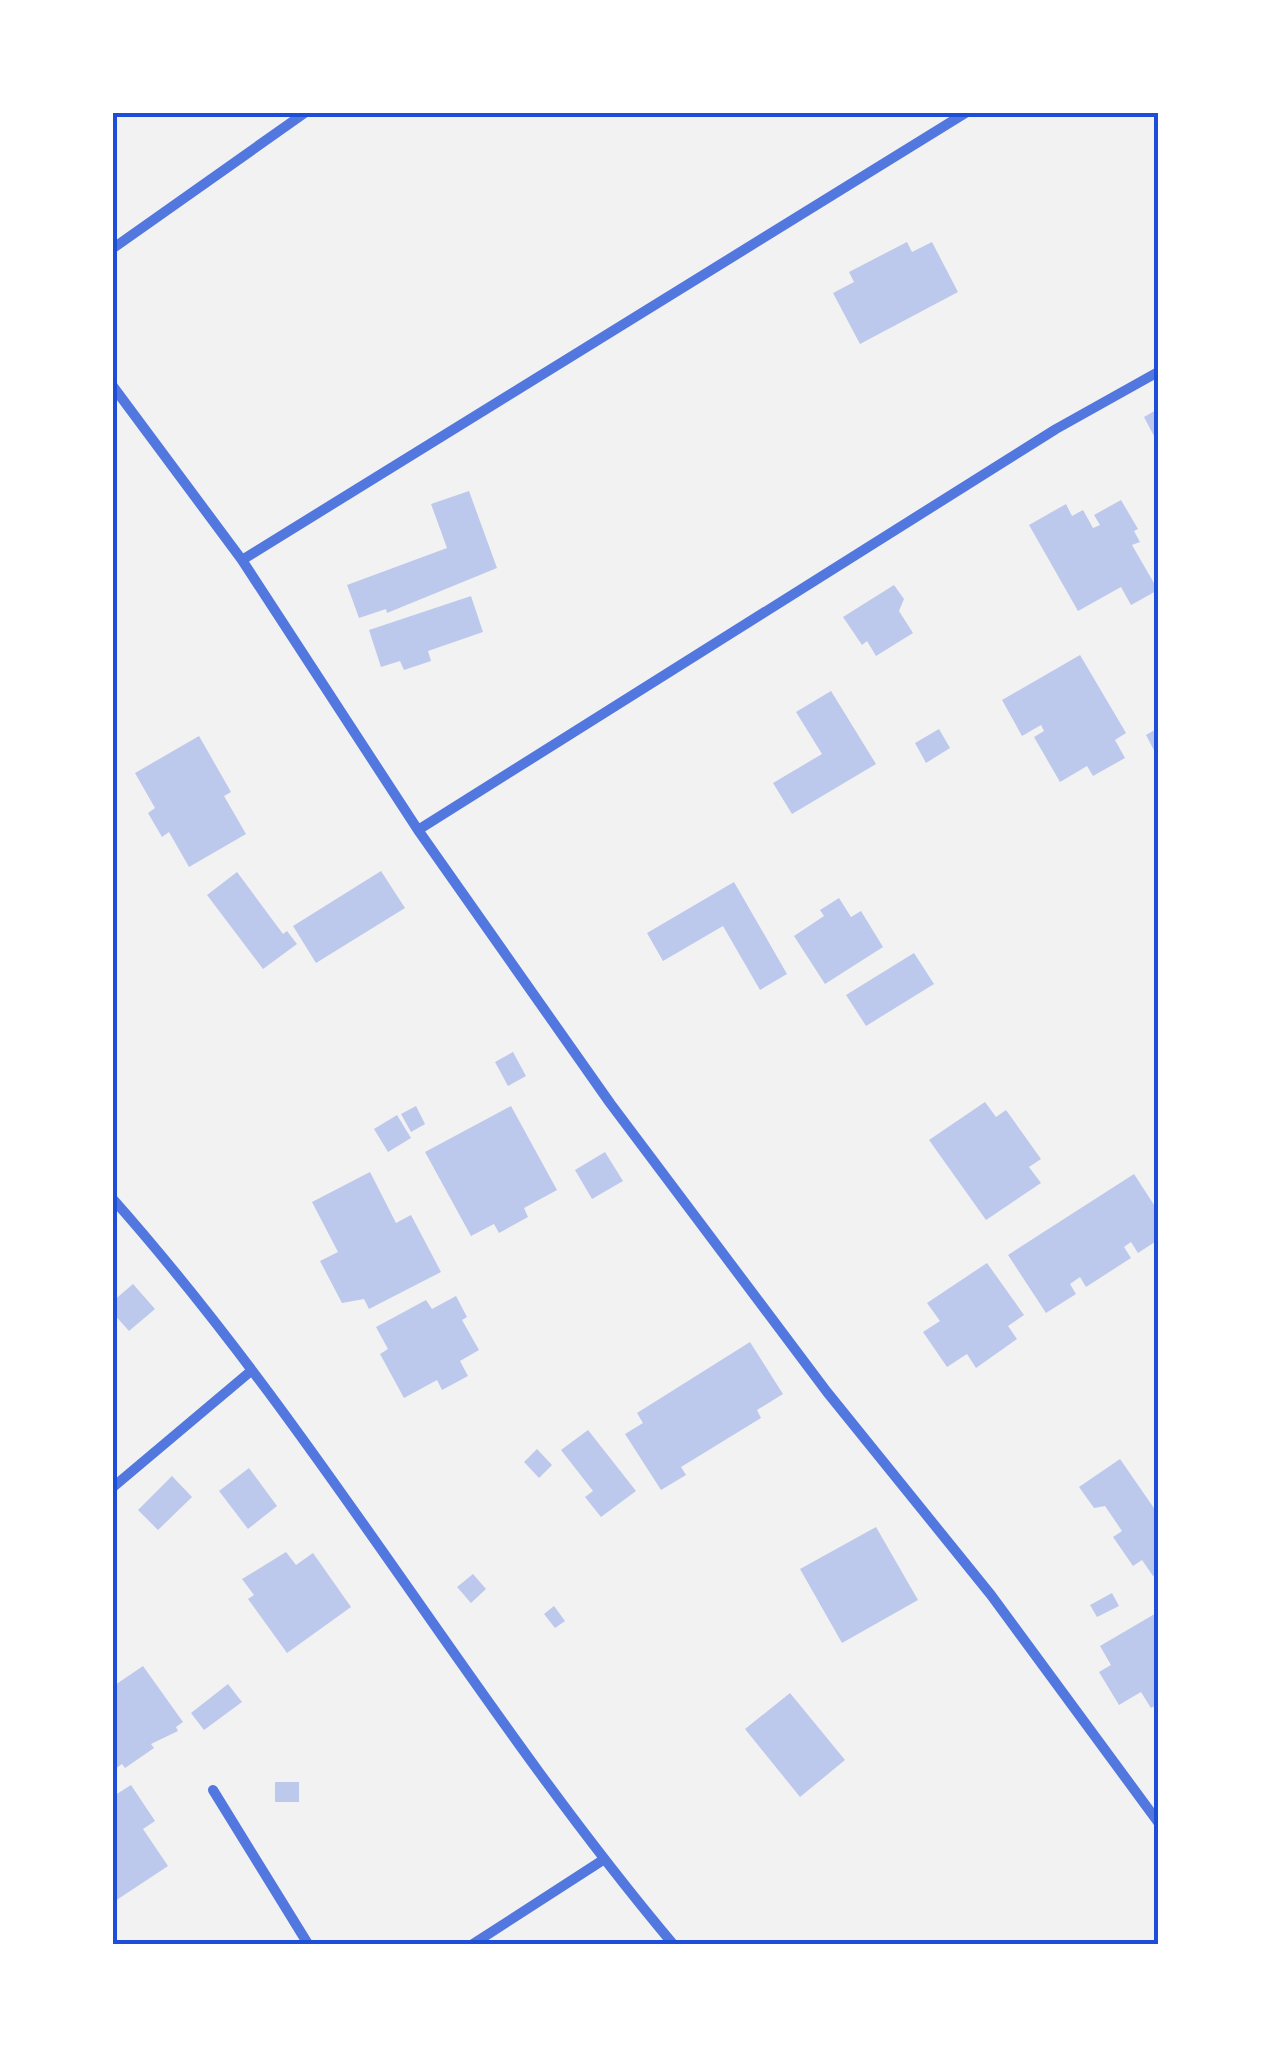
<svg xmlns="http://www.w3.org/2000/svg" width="1271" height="2057" viewBox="0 0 1271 2057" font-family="Raleway,sans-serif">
<rect width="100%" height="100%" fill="#f2f2f2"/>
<path fill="#bdc9ec" d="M907 242 912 252 932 242 958 292 860 344 833 293 854 282 849 272Z
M1158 409V433L1154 436 1144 417Z
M469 491 497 568 387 613 386 609 359 618 347 585 447 548 431 504Z
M1121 500 1138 529 1134 531 1140 542 1132 545 1158 590 1131 605 1121 587 1078 611 1029 525 1066 504 1072 516 1083 510 1093 528 1100 525 1094 515Z
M894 585 904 599 899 611 913 633 876 656 867 641 862 645 843 617Z
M471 596 483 632 428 651 431 661 404 670 400 661 381 667 369 630Z
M1080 655 1126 733 1115 740 1125 758 1093 776 1087 766 1060 782 1034 737 1044 731 1041 725 1022 736 1002 700Z
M831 691 876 764 792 814 773 783 822 754 796 712Z
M1158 728V758L1146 735Z
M939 729 950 748 926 763 915 743Z
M199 736 231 792 224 796 246 834 189 867 169 832 162 837 148 813 155 808 135 773Z
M381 871 405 908 316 963 293 926Z
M237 872 283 934 287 931 297 944 263 969 207 895Z
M734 882 787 974 760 990 723 926 663 961 647 933Z
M839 898 851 917 861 911 883 947 825 984 794 936 824 916 820 910Z
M914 953 934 984 866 1026 846 995Z
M513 1052 526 1076 508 1086 495 1062Z
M985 1102 996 1117 1006 1110 1041 1159 1029 1167 1041 1183 986 1220 929 1140Z
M416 1106 425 1124 411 1132 401 1114Z
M511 1106 557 1190 524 1208 528 1217 499 1233 494 1224 471 1236 425 1152Z
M397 1115 411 1138 388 1152 374 1129Z
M605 1152 623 1181 592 1199 575 1170Z
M370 1172 396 1223 411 1215 441 1272 369 1309 364 1299 342 1303 320 1261 338 1252 312 1202Z
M1134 1174 1158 1211V1240L1138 1253 1131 1242 1124 1247 1131 1258 1086 1287 1080 1277 1070 1284 1076 1294 1046 1313 1008 1255Z
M987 1263 1024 1315 1008 1326 1017 1339 976 1368 967 1354 947 1367 923 1332 940 1321 927 1303Z
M133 1284 155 1309 129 1331 112 1312V1302Z
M456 1296 467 1317 462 1320 479 1350 460 1361 468 1376 442 1390 437 1380 404 1398 380 1354 388 1349 376 1327 426 1300 432 1309Z
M750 1342 783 1394 757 1410 761 1418 681 1467 686 1475 661 1490 625 1434 643 1423 637 1413Z
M588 1430 636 1491 601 1517 585 1497 593 1491 561 1450Z
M537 1449 552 1465 539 1478 524 1462Z
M1120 1459 1158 1514V1573L1153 1576 1142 1560 1133 1566 1113 1537 1122 1531 1105 1506 1094 1508 1079 1487Z
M249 1468 277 1506 248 1529 219 1491Z
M172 1476 192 1497 158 1530 138 1510Z
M876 1527 918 1600 842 1643 800 1569Z
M286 1552 296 1565 313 1553 351 1607 287 1653 248 1599 254 1595 242 1579Z
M473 1574 486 1589 471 1603 457 1587Z
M1112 1593 1119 1606 1097 1617 1090 1605Z
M554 1606 565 1621 555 1628 544 1614Z
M1158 1612V1704L1151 1708 1141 1692 1119 1705 1099 1672 1111 1665 1100 1646Z
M143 1666 183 1722 176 1727 178 1731 151 1744 154 1748 125 1768 122 1764 112 1771V1681L115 1685Z
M228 1684 242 1702 204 1730 191 1713Z
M790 1693 845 1760 800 1797 745 1729Z
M275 1782H299V1802H275Z
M131 1785 155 1821 143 1829 168 1866 112 1903V1797Z"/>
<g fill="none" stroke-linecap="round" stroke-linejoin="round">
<path stroke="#5277de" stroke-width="10" d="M112 249 306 112
M112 385 242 560 418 830 610 1103 827 1392 991 1595 1158 1822
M242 560 967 112
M418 830 1056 429 1158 372
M112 1198C319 1431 473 1706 673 1944
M112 1488 251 1371
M213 1790 308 1944
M473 1944 603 1860"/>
</g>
<rect width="1271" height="2057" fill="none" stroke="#ffffff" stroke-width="230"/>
<rect x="115" y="115" width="1041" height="1827" fill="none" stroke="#1d4ed8" stroke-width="4"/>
</svg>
